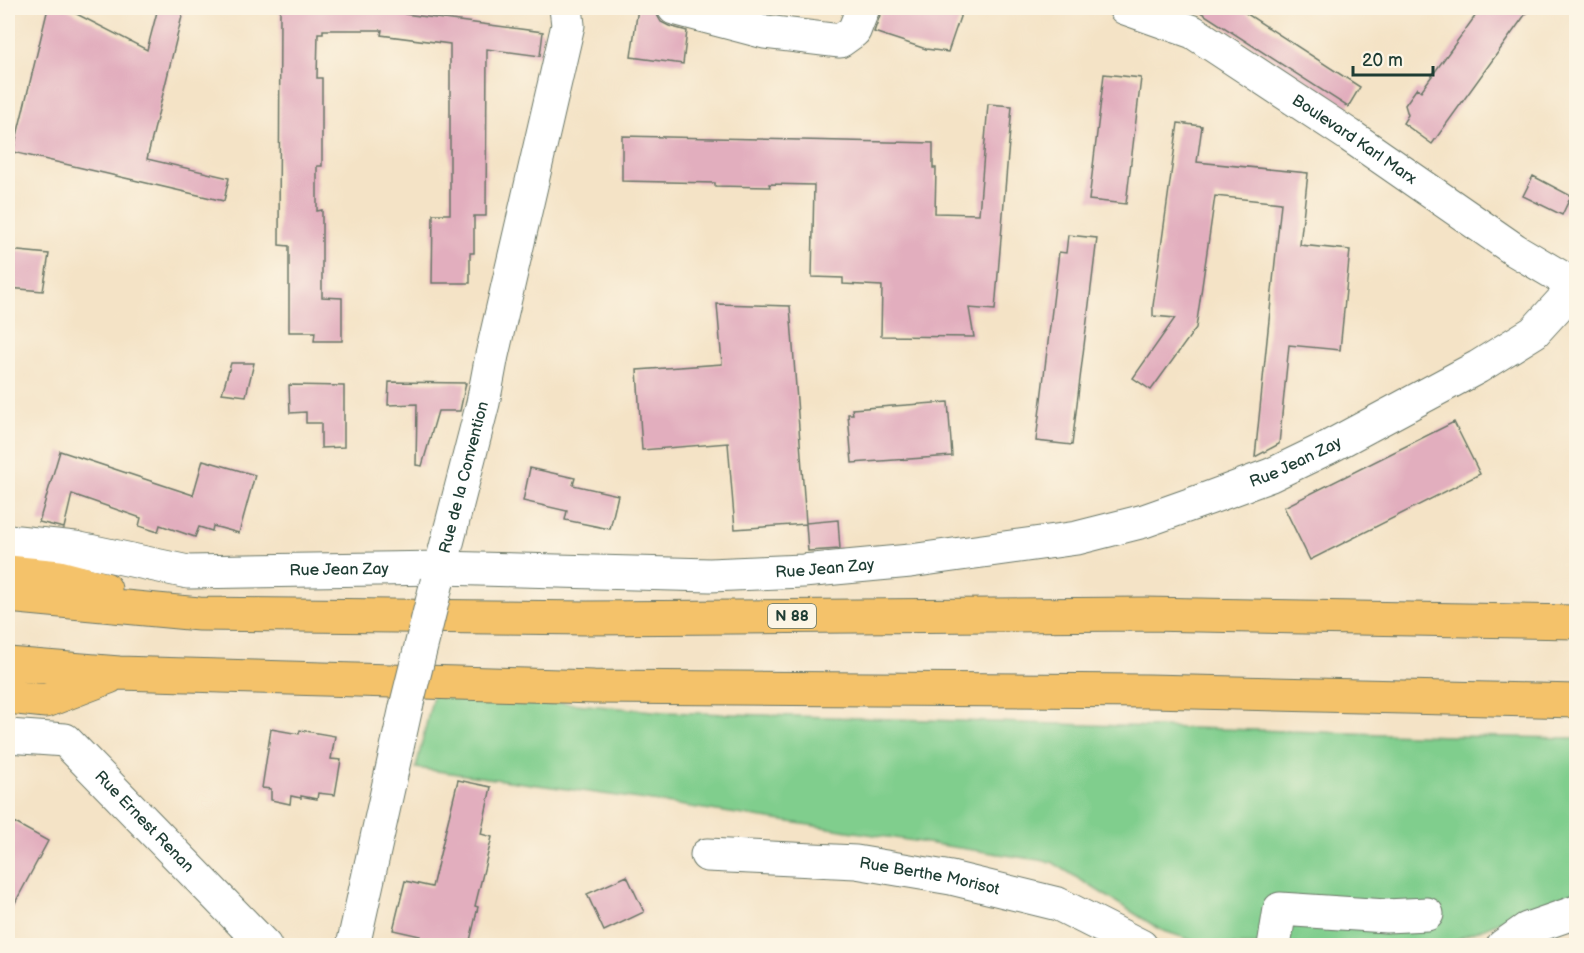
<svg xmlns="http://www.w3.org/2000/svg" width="1584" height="953" viewBox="0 0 1584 953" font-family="'Balsamiq Sans',sans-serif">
<rect width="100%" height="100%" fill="#fcf5e5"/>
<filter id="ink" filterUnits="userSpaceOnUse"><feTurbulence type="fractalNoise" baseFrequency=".0167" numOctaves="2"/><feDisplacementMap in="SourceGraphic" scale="12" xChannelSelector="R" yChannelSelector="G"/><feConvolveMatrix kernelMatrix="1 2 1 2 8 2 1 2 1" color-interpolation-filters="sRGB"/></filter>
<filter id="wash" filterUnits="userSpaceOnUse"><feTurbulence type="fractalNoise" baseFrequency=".008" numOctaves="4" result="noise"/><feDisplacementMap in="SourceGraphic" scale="24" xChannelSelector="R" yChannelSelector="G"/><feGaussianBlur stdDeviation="1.35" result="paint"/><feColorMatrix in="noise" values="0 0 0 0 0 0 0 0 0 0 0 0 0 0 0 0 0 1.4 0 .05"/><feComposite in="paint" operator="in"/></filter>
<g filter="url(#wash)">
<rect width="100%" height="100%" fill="#f4e3c6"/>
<path fill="#80ce8d" stroke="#508660" stroke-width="1.5" d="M434 691 664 712 1450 736 1576 738V891L1457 939 1454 945H1206L1161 930 1052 862 639 799 416 768Z"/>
<g id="blocks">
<path fill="#e2aebe" d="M48 8H65L147 50 158 8H184L147 159 229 178 224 201 13 152Z
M280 8H405V14L543 32 540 56 487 49 486 216H474V253H470V283H432L433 214H450V44L381 35 382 30H323V33H318L317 78H322V166H317V211L322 210V297L342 298V341H314L315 332H289V246L279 245Z
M638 8H656V13L661 22 669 26 687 31 683 64 631 57Z
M881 8H963L948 52 926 49 874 32 880 15Z
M1194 8H1238L1360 87 1348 107Z
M1481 8H1530L1432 144 1403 123 1408 115 1405 105 1417 88 1421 91Z
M1104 74 1141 78 1126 204 1089 200Z
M988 104 1012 106 995 310 969 308 974 337 881 336 882 286 843 284V278L812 277 814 185 769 184 770 187 715 186V183L622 181V136L933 143V168H936L935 213 979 214Z
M1178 123 1202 126 1197 162 1308 173 1300 245 1350 250 1340 350 1289 345 1279 444 1255 457 1281 203 1215 196 1196 328 1151 390 1133 378 1175 318 1153 316V306Z
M1533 176 1571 196 1562 215 1523 196Z
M1068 235 1097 238 1072 445 1036 441 1059 252 1066 253Z
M8 250 49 254 43 291 8 288Z
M717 304 790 306 806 523 838 520 840 549 808 551 806 524 735 529 728 443 642 450 637 370 722 364Z
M231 363H254L246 396 222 393Z
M389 382 466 383 460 411H438L422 466 416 465 417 404 388 405Z
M289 385 344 386V447L321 448V423H306V412L290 413Z
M948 402 952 456 852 463 848 414H853L852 409Z
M1454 422 1480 474 1310 560 1284 507Z
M60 451 193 495 203 460 255 475 239 533 213 526 212 531 199 527 195 537 160 525 158 532 139 526 141 518 72 494 64 528 39 522Z
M530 468 575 478 573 485 618 495 610 529 565 520 567 511 523 501Z
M271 729 299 734 300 730 335 736 331 759 341 760 335 795 318 793 317 799 301 796V798L291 796 290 804 271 800V789L262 788Z
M458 780 491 787 481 834 492 837 475 906 478 907 469 945H447L419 939 420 936 393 930 405 881 432 887Z
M8 819 48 841 8 916Z
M627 876 644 912 604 931 587 894Z"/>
</g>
</g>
<g filter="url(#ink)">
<use href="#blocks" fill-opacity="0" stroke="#6a7767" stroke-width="1.5"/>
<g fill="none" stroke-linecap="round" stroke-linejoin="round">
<defs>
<g id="minor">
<path d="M674 8 765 32 840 41 854 31 863 8"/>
<path id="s1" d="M1125 8 1193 32 1349 135 1515 250 1576 286"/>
<path id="s2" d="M8 541 75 548 188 572 441 568 710 575 803 571 910 561 1077 538 1144 521 1209 498 1271 475 1327 448 1478 367 1534 332 1576 286"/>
<path id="s3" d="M437 582 483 403 492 355 568 25 566 8"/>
<path id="s4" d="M8 736 65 740 265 946"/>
<path id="s5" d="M707 855 856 862 951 878 1058 904 1141 946"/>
<path d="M353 946 406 707"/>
<path d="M1274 946 1280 909 1386 916 1427 914"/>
<path d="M1503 946 1527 929 1576 912"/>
</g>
<path id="highway" d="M8 572 59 577 105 589
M8 596 199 614 587 618 1145 614 1576 622
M8 664 119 673 594 687 1149 691 1576 701
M8 697 46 701 109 677"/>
</defs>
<use href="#minor" stroke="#6a7767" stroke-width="35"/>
<use href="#highway" stroke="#6a7767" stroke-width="35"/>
<use href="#minor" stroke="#fff" stroke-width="33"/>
<use href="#highway" stroke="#f4c26a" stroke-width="33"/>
<defs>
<path id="minor-bridge" d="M406 707 437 582"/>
</defs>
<use href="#minor-bridge" stroke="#6a7767" stroke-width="35" stroke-linecap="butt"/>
<use href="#minor-bridge" stroke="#fff" stroke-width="33"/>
</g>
</g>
<g text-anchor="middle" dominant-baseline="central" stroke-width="5" stroke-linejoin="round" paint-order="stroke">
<rect fill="#fcf5e5" stroke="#617469" stroke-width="1.5" x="768" y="604" width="48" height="24" rx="4.5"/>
<g font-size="15" font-weight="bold" fill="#1f3d34">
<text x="792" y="616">N 88</text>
</g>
<g font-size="16" fill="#1f3d34" stroke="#fcf5e5">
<text stroke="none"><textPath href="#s1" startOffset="266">Boulevard Karl Marx</textPath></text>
<text stroke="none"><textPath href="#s2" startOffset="1306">Rue Jean Zay</textPath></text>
<text stroke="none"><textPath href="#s3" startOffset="108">Rue de la Convention</textPath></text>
<text stroke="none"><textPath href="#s2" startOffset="820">Rue Jean Zay</textPath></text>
<text stroke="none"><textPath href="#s2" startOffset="334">Rue Jean Zay</textPath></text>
<text stroke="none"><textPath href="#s4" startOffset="171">Rue Ernest Renan</textPath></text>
<text stroke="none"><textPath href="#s5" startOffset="224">Rue Berthe Morisot</textPath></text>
</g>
</g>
<rect width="1584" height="953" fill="none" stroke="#fcf5e5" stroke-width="30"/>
<path d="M1353 66v9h80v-9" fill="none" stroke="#1f3d34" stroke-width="3"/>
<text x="1362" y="66" font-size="18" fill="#1f3d34" stroke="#fcf5e5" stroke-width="4.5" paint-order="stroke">20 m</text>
</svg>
